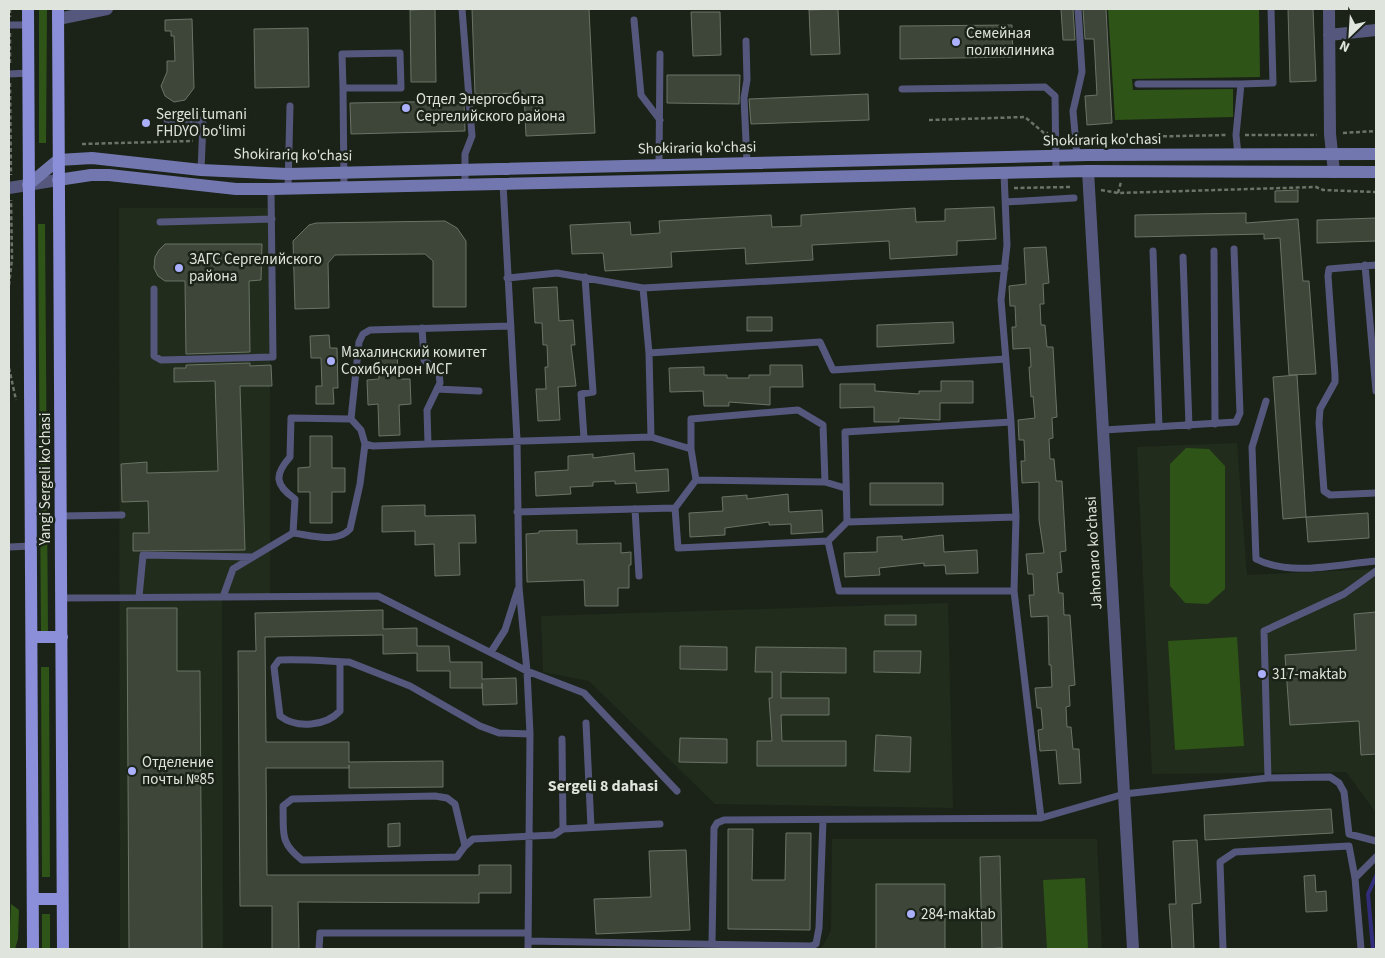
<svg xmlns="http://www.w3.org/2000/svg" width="1385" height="958" viewBox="0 0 1385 958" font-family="'Source Sans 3',sans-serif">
<rect width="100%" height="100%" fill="#1b2318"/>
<path fill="#212c1c" d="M119 208H270V594H222L223 949H120Z
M1237 443 1247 575 1376 569V810H1374L1346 772 1152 774 1137 447Z
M948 603 953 808 715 804 589 681 543 672 541 616Z
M832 839H1097L1102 949H821L831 931Z"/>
<path fill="#2f5417" d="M39 9H47L46 143H39Z
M1108 9H1259L1260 77 1132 79 1133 90 1233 89V117L1115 120Z
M38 224H45L48 632H41Z
M1186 448 1209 449 1225 466V589L1208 604 1185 603 1170 586V464Z
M1237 637 1244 746 1175 750 1168 641Z
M41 667H49L50 877H42Z
M1085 878 1088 949H1047L1043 880Z
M11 904 19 910 18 939 15 949H9Z
M42 914H50V949H42Z"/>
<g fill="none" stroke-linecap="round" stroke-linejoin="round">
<path stroke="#312d7a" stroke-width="4" d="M1373 949 1368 894 1376 876"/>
</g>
<path fill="#3e463a" stroke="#6a7366" d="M435 9 436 82H411L410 10Z
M472 9H589L595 133 526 136 524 93 475 94Z
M838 9 840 54 811 55 809 10Z
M1061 9H1073L1075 40H1063Z
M1083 9H1106L1112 123 1087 125 1085 96 1097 95 1094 39H1085Z
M1288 9H1313L1316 81 1290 82Z
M691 12H720L721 55 693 56Z
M192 19 194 88 185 100 174 102 165 96 161 86 167 72V61H175L174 36H171V31H165V20Z
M1012 25 1013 57 900 59V26Z
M308 28 309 87 255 88 254 29Z
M667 75H740L739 104 667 103Z
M868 94 869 120 751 124 749 99Z
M464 101 465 131 351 134 350 103Z
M1298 190V202H1275V191Z
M994 207 996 239 957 241V255L890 259 889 241 812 245 813 260 746 264 745 248 671 252 672 267 605 271 603 253 572 254 570 225 630 222 631 235 660 233 659 221 771 215 772 227 801 226V215L915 208 916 222 945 221V209Z
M1246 213V223L1298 219 1303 281H1309L1316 374 1289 375 1280 238 1264 239V234L1135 237V215Z
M1376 218V241L1317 243V220Z
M445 221 457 228 466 241V307H433V261L425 254 335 255 328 263 329 308 295 309 293 241 309 225 316 223Z
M165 244H262L261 280 249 281 250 352 186 354 185 281H165L158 276 154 268 155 257 159 250Z
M1046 247 1049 283 1043 284 1044 304H1040L1041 325H1045L1047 347H1053L1057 417 1052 418 1053 438 1049 439 1050 459H1054L1056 481H1062L1066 551 1060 552 1062 572 1057 573 1059 593H1063L1064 615H1070L1075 685 1069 686 1070 706 1066 707 1067 727H1071L1073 749H1079L1081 783 1059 784 1056 750 1040 751 1038 730 1043 729 1041 708H1037L1035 688 1052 687 1051 665H1049L1048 616 1031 617 1029 595H1034L1033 574H1028L1026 554 1044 553 1039 520V482L1022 483 1021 461H1025L1024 440H1019L1018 420 1035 418 1033 396 1031 397 1029 367H1031L1030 348 1013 349 1012 327H1016L1015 306H1010L1009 286 1026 284 1024 248Z
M557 287 559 321 573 320 575 345H571L576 386 558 387 560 420 538 421 536 389H546L545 367H548L547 345H543L542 323H535L533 288Z
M747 317H772V331H747Z
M953 322 954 343 877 347V325Z
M329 335 330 348H337L338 388H333L334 404H316V386H322L321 358H311L310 336Z
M378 348H397L398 379H410L411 404 399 405 400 435 379 436 378 404 368 405 367 380 379 379Z
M250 363V366L271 365 272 386H240L245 550 133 551V533H149L148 501 122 502 121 464 147 462V473L218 471 215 381 174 382V368H186V365Z
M770 365H802L803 387H770V405L729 402V406H704L703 391 670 392 669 368 704 367V375H727V378H749V375H770Z
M1297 375 1306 517 1283 519 1273 377Z
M941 381H973V403H940V420L899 418V422H874V407L840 408V384H875V391L919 394V391H941Z
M310 436H332V468H345V492H332V523H310V492H298V468L310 467Z
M634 453 635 471 668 469 669 491 637 493 636 483 615 484V481L593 482V486L570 487 571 494 536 496 535 472 568 470V456L593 454V458Z
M870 483H943V505H870Z
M788 494 789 512 822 510 823 532 791 534V524L769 525V522L725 528V535L690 537 689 513 723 511 722 497 747 495V499Z
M425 505V516L475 515 476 543H459L460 575 435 576 434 544 415 545V531L382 532V506Z
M1368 513 1369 538 1308 542 1306 517Z
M577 530V544L621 543V553L631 552V565H629V588H618V606H585L584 580 527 582 526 534 539 533V531Z
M943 535 944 552 977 550 978 573 946 574 945 565 924 566V563L879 568 880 575 845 577 844 553 877 552V537L902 536V540Z
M127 608H177V671H200L202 949H129Z
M383 610V629L417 628V646H449L450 662H482V679L516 678 517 704 483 705 482 683V688H450V671H417V653L383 654V635L265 637 266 742H349V762L443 761V787L349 788V765V768H266L267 875H479V865H511V893H479V903L298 902 299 949H272V906H240L238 651H256L255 613Z
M1376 612V754L1361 755 1359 721 1290 725 1285 655 1356 650 1354 614Z
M885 615H916V625H885Z
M680 646 727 647V670L680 669Z
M756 647 846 648V673L781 672V698H829V715H781L782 741H846V766H757V741H772L769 698H772V672H755Z
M874 651H921L920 673 874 672Z
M876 735 911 737 910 772 874 771Z
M680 738 727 739V763L679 762Z
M1331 809 1333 833 1205 840 1204 815Z
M400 823V846L388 847V824Z
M728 829H753L752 880H785L786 833H811L810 930 728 929Z
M1197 840 1201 903 1192 904 1194 949H1172L1169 904H1176L1173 841Z
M686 850 690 930 596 934 594 899 651 897 649 851Z
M1000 856 1002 948 982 949 980 857Z
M1315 875 1316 892 1326 891 1327 911 1306 912 1304 876Z
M876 884H945V949H876Z"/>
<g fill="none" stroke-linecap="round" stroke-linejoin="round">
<path stroke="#6b7268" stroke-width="2.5" stroke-dasharray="4 2.5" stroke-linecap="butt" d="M10 9V17
M10 33V65
M10 83 11 175
M929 120 1025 117 1044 133H1048
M1343 133 1376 131
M1245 135H1317
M1085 138 1227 135
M82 144 193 141
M1014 188 1071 187
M1101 190 1118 193 1316 187 1323 190 1376 192
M1118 193 1121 182
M9 285 12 259 11 200
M9 368 16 400"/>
<path stroke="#55587c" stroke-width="7" d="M462 9 472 136 465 154V185
M634 20 641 95 660 120
M9 25H29
M746 41 747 80 744 98 747 163
M9 74 30 73
M1138 84H1241
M343 88 342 54 400 53 401 88H343L344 188
M902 89 1045 87 1055 96 1056 172
M167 120H200L203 123 201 170
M1238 155 1236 135 1241 84 1273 83 1271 9
M1077 156 1073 111 1082 72 1078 9
M659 165 660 54
M1004 173 1007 245 1001 300 1011 422
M503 184 517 440 519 587 527 671 530 734 528 949
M288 189 290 106
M1006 202 1074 198
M160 222 272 219
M1153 251 1159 427
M1214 251 1215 424
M1183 257 1189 426
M1365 265 1376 391
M1376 265 1329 269 1328 276 1335 375V382L1320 409 1319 423 1324 491 1330 495 1376 493
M507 278 557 273 643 288 649 353 651 437 691 449 696 480 825 482 845 488
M643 288 1005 268
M154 289V356L161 360 273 357 271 189
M422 328 424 360 439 373 440 383 427 410 428 444 651 437
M649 353 820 342 833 370 1006 359
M437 389 479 391
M1266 401 1252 447 1256 559C1291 577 1338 564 1376 561
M351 419 359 342 363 334 370 330 511 326
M1104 430 1236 422 1240 413 1234 249
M584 438 581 394 593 392 585 277
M691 449V419L798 410 823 425 825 482
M675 508 696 480
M635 509 639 576
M517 512 675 508 678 548 828 541
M61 516 122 515
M1016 517 1014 591 1041 818
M847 522 845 432 1011 422 1016 517 847 522 828 541 839 591H1014
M293 533C310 535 337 544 350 529L360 484 365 444
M9 547 32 546
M139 597 143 555 253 557
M223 597 233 569 293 533 295 499C275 485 274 475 290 457L291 418 351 419 361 430 365 444 373 446 428 444
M62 598 378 596 527 671 584 693 677 791
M491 652 505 630 518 589
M340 662V711C326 726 297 729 280 716L274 667 279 660C303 659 326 661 349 662L410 686 480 726 499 733 530 734
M586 723 591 827
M562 739 563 829
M1268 778 1264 631 1344 594 1376 571
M465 846 455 804 447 798 435 796 292 799 283 806C284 833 279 842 302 860L457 857 465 846 473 839 554 835 563 829 660 824
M1355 878 1376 857
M528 941 811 946 816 944 819 928 823 820
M712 943 714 828 717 823 724 820 1041 818 1124 794 1268 778 1330 777 1339 783 1344 792 1349 834 1376 841
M319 949 320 933H528
M1223 949 1220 862 1235 852 1349 846 1355 878 1361 949"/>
<path stroke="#55587c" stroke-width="12" d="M1329 9 1330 134 1334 172
M58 19 107 9
M1329 35 1376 30
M1088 171 1133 949"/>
<path stroke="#55587c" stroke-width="12" d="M9 188 58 180"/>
<path stroke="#7377b0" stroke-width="12" d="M58 180 91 175H109L236 189H271L1088 171 1376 172
M28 185 58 160 92 158 201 170 288 174 1088 155 1376 154"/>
<path stroke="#8b8fd9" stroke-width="12" d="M28 9 33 949
M58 9 63 949
M32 637H62
M33 899H62"/>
</g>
<g fill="#aab0fb" stroke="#1b2318" stroke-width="2">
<circle cx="956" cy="42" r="5"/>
<circle cx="406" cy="108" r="5"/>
<circle cx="146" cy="123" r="5"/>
<circle cx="179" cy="268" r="5"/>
<circle cx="331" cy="361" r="5"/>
<circle cx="1262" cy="674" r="5"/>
<circle cx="132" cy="771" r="5"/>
<circle cx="911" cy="914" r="5"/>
</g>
<g text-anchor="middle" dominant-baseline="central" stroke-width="5" stroke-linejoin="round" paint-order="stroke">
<g font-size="15" fill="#dfe4dc" stroke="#1b2318" text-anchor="start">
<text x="966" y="33">Семейная<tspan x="966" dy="17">поликлиника</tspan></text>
<text x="416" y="99">Отдел Энергосбыта<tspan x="416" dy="17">Сергелийского района</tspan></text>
<text x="156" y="114">Sergeli tumani<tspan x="156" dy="17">FHDYO boʻlimi</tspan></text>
<text x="189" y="259">ЗАГС Сергелийского<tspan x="189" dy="17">района</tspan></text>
<text x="341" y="352">Махалинский комитет<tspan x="341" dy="17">Сохибқирон МСГ</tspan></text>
<text x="1272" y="674">317-maktab</text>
<text x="142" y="762">Отделение<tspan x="142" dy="17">почты №85</tspan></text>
<text x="921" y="914">284-maktab</text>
</g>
<g font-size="15" fill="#dfe4dc" stroke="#1b2318">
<text transform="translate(1102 140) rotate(-1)">Shokirariq ko'chasi</text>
<text transform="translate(697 148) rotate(-1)">Shokirariq ko'chasi</text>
<text transform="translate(293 155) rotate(1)">Shokirariq ko'chasi</text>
<text transform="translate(45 479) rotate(-90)">Yangi Sergeli ko'chasi</text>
<text transform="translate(1094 553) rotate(-93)">Jahonaro ko'chasi</text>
</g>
<g font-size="16" font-weight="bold" fill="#dfe4dc" stroke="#1b2318">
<text x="603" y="786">Sergeli 8 dahasi</text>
</g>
</g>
<rect width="1385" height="958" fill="none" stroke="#dfe4dc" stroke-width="20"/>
<g transform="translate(1350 35) rotate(205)" stroke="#1b2318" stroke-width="4" paint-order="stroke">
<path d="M0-4L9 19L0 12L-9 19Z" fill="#dfe4dc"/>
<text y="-8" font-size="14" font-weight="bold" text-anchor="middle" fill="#dfe4dc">N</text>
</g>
</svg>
